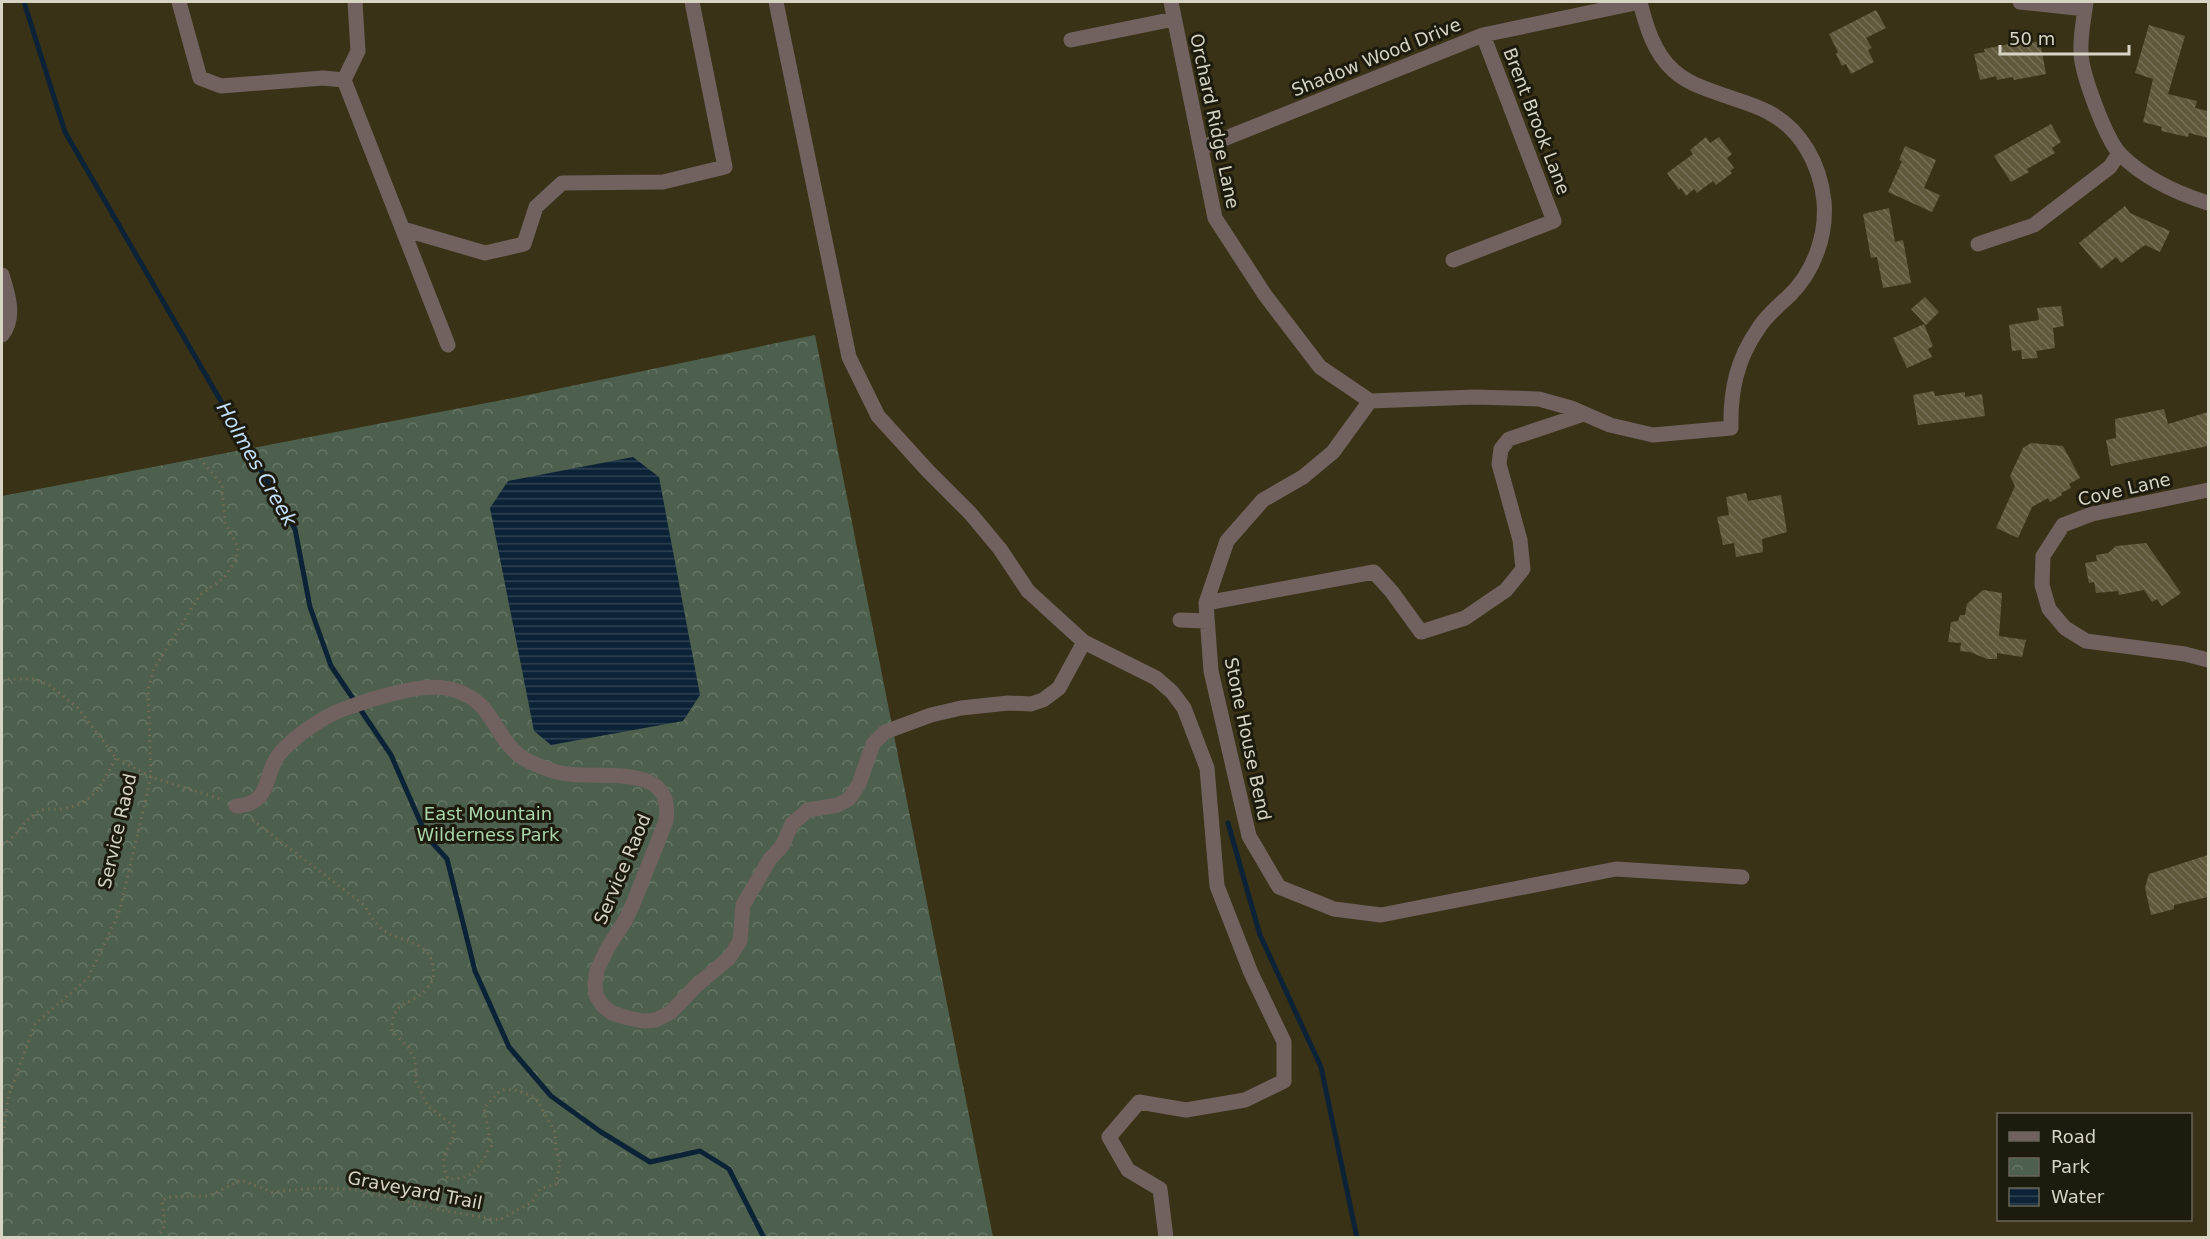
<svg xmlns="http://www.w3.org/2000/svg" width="2210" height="1239" viewBox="0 0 2210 1239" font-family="'DejaVu Sans',sans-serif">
<defs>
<pattern id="park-crowns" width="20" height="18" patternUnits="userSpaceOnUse" patternTransform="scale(1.5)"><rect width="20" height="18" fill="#4d604d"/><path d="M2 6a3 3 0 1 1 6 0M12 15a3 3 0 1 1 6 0" fill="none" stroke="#667665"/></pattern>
<pattern id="water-rules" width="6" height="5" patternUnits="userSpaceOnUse" patternTransform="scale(1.5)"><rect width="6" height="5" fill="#0c2337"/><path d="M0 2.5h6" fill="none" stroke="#2f4252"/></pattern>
<pattern id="building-back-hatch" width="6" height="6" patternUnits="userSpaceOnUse" patternTransform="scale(1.5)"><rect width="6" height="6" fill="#61593c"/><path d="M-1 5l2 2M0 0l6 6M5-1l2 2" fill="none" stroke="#777057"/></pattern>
</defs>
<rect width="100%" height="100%" fill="#3a3216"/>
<path fill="url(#park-crowns)" d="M815 335 993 1237 2 1238V496L523 396Z"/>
<path fill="url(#water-rules)" d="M633 457 659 477 700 695 683 721 551 745 534 731 490 508 508 481Z"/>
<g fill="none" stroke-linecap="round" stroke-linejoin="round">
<path stroke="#0c2337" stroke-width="5" d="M24 2 65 132 295 529 310 607 331 666 391 755 427 837 447 859 475 971 509 1047 551 1096 601 1132 650 1162 700 1151 729 1169 764 1238
M1228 823 1260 935 1321 1067 1357 1238"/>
</g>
<path fill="url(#building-back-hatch)" d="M1876 10 1886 28 1866 38 1872 48 1868 50 1874 62 1851 74 1846 64 1842 66 1836 54 1838 52 1829 34Z
M2149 25 2185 36 2168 94 2197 101 2195 108 2208 111V138L2189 133 2188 137 2161 131 2162 127 2143 122 2153 79 2135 73Z
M2040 41 2046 74 2014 80 2013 77 1997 80 1996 76 1980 80 1974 54 1985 52 1984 49 2019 42V45Z
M2051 124 2061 142 2052 148 2055 153 2027 169 2029 172 2011 182 1994 156Z
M1706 137 1710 143 1719 137 1732 154 1727 158 1734 168 1730 171 1732 173 1716 185 1713 181 1697 193 1694 189 1686 196 1681 188 1679 190 1667 173 1693 154 1690 150Z
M1905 146 1936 160 1924 188 1940 195 1932 212 1888 192 1902 161 1899 160Z
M2125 206 2130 213 2170 231 2160 252 2145 245 2121 263 2116 257 2101 269 2079 243Z
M1889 208 1895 242 1903 240 1911 283 1883 288 1877 257 1871 258 1863 214Z
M1925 297 1939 312 1926 325 1911 309Z
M2061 306 2064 326 2053 328 2055 348 2036 351 2038 358 2022 359 2021 350 2012 351 2009 325 2039 320 2037 308Z
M1924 324 1933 346 1928 349 1932 357 1907 368 1893 338Z
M1934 391 1935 396 1965 392V397L1982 394 1985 416 1918 425 1913 395Z
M2164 409 2168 424 2208 412V446L2111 466 2106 440 2116 438 2115 419Z
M2031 443 2063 446 2080 478 2069 484 2071 488 2061 493 2062 495 2050 502 2048 498 2032 507 2018 538 1996 528 2015 486 2010 476 2023 448Z
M1746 493 1748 501 1781 495 1787 532 1762 539 1763 552 1736 557 1734 543 1723 545 1717 517 1729 515 1726 497Z
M2146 543 2181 593 2162 606 2157 599 2152 602 2144 590 2119 595 2118 591 2096 593 2094 582 2089 583 2085 563 2097 561 2096 555 2108 553 2116 546Z
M1983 590 2002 593 1999 636 2026 640 2022 657 1997 653V659H1987L1970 652 1960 651 1961 643 1948 642 1951 622 1958 621 1960 615H1965L1967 604Z
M2208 855V897L2174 905V909L2151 915 2145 888 2149 874Z"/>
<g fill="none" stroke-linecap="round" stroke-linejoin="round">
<path stroke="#746d55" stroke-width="3" stroke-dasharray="1.5 4.5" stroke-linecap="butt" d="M2 679H32L48 684 78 708 116 758 151 777 224 800
M2 845C17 837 24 819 39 811 46 807 54 810 62 809 95 804 101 784 116 758
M2 1146 8 1098 35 1024 88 978 119 913 151 777 148 689 154 669 200 595 224 578 236 560 238 547 225 523 222 485 200 459
M157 1238 165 1225 162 1201 168 1197 209 1196 241 1180 272 1192 316 1188 360 1190 445 1211 499 1220 532 1202 540 1189 556 1184 560 1162 556 1152 555 1132 536 1098 519 1091 506 1089 500 1091 484 1108 491 1146C479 1166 474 1180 448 1179 435 1150 455 1150 454 1126L428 1106 416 1082 415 1059 408 1047 392 1031C391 999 412 1007 427 988 433 981 434 976 433 967 431 943 405 942 388 933 377 927 371 916 364 905L251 819"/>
<path stroke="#716260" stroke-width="15" d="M179 2 200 78 221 86 323 78 344 80 448 345
M776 2 849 357 878 416 928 471 970 513 1000 549 1028 591 1084 642 1156 678 1172 692 1184 708 1207 768 1217 886 1251 973 1284 1042V1081L1245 1100 1186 1110 1139 1102 1109 1137 1128 1170 1160 1189 1166 1238
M1171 2 1215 218 1265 295 1320 367 1370 401 1475 397 1539 399 1571 408 1610 425 1653 435 1731 428C1730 391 1737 359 1758 329 1766 316 1778 306 1789 296 1814 272 1827 235 1824 201 1820 164 1801 129 1768 112 1755 105 1740 101 1726 96 1707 89 1688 84 1673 70 1654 53 1646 26 1640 2
M2020 2 2085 9
M2086 2C2084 18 2080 36 2081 52 2081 73 2106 139 2120 154 2145 179 2176 193 2208 203
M1071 40 1174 19
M344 80 358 51 355 2
M1201 148 1483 35 1640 2
M403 229 485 253 524 244 536 207 562 183 663 182 725 167 692 2
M1978 244 2034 225 2110 167 2119 153
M1453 260 1554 221 1483 35
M2 275C8 294 16 318 2 335
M1370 401 1333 452 1303 477 1263 500 1227 541 1206 603 1211 671 1249 836 1279 887 1334 909 1381 915 1616 869 1742 877
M2208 490 2092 514 2063 525 2043 556 2042 585 2049 609 2065 628 2086 641 2185 654 2208 660
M1206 603 1374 572 1392 592 1421 632 1465 618 1506 590 1523 569 1520 540 1499 464 1501 449 1509 439 1584 414
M1180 620 1207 621
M236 806C274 804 262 773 281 752 295 736 324 716 344 709 371 699 423 682 450 689 494 699 491 733 520 756 529 763 542 767 553 771 592 784 675 756 666 821L633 904 625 921 607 949 597 970 595 983 596 995 603 1006 612 1013 628 1018 644 1021 656 1020 671 1012 696 986 729 958 740 941 743 905 770 859 782 846 792 824 808 810 838 805 849 799 859 784 873 744 885 732 931 715 961 708 1008 703 1031 704 1043 700 1059 688 1084 642"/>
</g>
<g text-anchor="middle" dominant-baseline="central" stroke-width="6" stroke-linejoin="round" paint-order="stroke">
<g font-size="18" fill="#d8d4c4" stroke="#1d1a0e">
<text transform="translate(1376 57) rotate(-22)">Shadow Wood Drive</text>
<text transform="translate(1215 121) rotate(78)">Orchard Ridge Lane</text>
<text transform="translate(1537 121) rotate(69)">Brent Brook Lane</text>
<text transform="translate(2124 489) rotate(-13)">Cove Lane</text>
<text transform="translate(1248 739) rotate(78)">Stone House Bend</text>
<text transform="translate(117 831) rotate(-77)">Service Raod</text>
<text transform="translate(622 869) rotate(-67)">Service Raod</text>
<text transform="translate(415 1190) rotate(11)">Graveyard Trail</text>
</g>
<g font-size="18" fill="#a9d6aa" stroke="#1d1a0e">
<text x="488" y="813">East Mountain<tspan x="488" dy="21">Wilderness Park</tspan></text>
</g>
<g font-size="20" font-style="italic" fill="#c3def9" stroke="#1d1a0e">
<text transform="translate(257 464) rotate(60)">Holmes Creek</text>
</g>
</g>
<rect width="2210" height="1239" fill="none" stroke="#d8d4c4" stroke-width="6"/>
<rect x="1997" y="1113" width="195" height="108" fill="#1d1a0e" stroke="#686457" stroke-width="1.5"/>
<rect x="2009" y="1132" width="30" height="9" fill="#716260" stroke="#686457" stroke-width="1.5"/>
<text x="2051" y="1143" font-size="18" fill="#d8d4c4">Road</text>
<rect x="2009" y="1158" width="30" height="18" fill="url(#park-crowns)" stroke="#686457" stroke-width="1.5"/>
<text x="2051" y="1173" font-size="18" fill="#d8d4c4">Park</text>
<rect x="2009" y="1188" width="30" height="18" fill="url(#water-rules)" stroke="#686457" stroke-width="1.5"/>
<text x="2051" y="1203" font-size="18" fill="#d8d4c4">Water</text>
<path d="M2000 45v9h129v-9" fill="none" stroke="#d8d4c4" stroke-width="3"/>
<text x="2009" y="45" font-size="18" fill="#d8d4c4" stroke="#1d1a0e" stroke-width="4.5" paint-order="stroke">50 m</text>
</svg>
